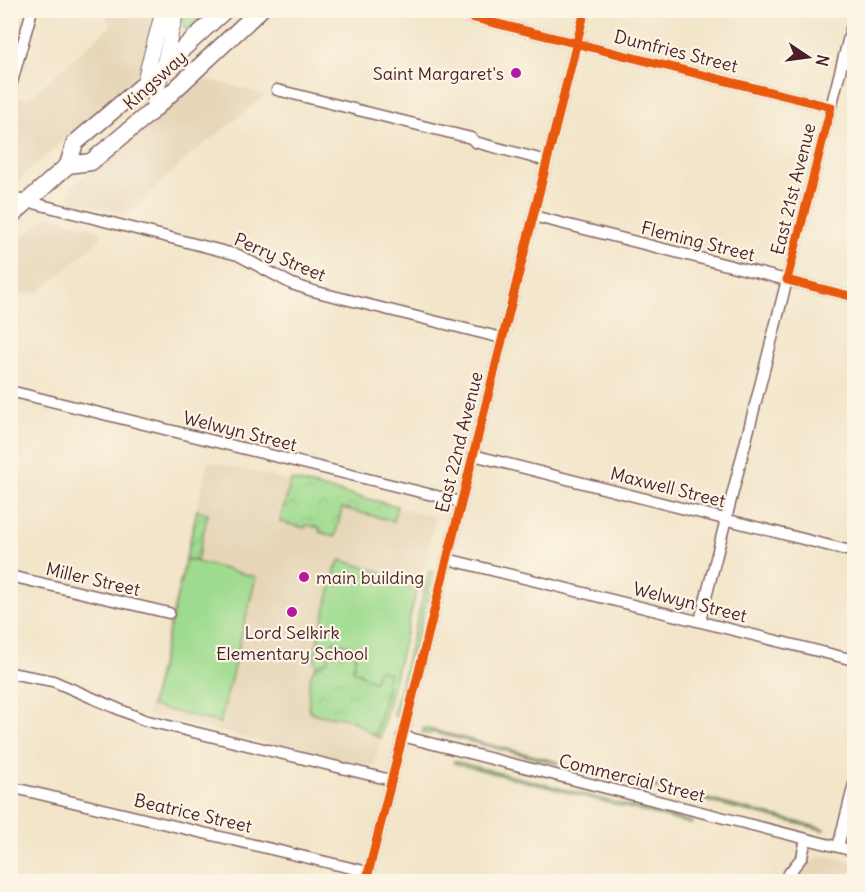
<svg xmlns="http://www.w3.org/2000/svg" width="865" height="892" viewBox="0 0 865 892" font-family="Delius,sans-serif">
<defs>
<pattern id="park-crowns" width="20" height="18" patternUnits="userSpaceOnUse" patternTransform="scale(1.5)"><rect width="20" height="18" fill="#9fdb8f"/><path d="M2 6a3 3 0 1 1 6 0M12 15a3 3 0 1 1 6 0" fill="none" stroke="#8abc7c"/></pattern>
<pattern id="garden-furrows" width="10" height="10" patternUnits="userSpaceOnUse" patternTransform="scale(1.5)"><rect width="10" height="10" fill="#9fdb8f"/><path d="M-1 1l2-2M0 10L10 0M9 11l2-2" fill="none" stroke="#8abc7c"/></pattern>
</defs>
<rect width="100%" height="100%" fill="#fcf5e5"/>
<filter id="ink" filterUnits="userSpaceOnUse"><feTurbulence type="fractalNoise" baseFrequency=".0167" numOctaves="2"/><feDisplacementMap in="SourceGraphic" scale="12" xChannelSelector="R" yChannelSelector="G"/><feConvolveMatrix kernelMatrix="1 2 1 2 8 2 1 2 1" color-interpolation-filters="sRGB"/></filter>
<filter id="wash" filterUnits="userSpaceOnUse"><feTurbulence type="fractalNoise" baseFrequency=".008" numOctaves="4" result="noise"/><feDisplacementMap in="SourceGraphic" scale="24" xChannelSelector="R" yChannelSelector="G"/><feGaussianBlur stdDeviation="1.35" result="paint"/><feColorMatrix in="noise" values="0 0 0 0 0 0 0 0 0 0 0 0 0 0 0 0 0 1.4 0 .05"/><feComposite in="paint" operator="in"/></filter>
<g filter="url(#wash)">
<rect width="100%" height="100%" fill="#f2e5c9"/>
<path fill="#e6d5b7" d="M108 11H157L142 70 11 187V105L19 97 27 100 111 25 106 20Z
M203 78 266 95 189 156 127 215 87 205 80 207 71 204 68 195 71 187Z
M50 215 64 218 69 222 97 228 101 232 100 239 40 292 11 295V247Z
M208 461 436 517 373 767 146 715Z
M821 855 854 862V881H792L805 866Z"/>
<path fill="#9fdb8f" stroke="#747d5d" stroke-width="1.5" d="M185 11V10L209 11 188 29H185L182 24Z
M186 559 256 577 220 723 151 706Z
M340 560 382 572 380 578 417 589 380 738 375 736 387 686 378 670 374 682 353 670 333 642 328 661 316 666 314 656 336 567H337Z
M429 571 434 572 400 706 402 710 400 717 393 715Z
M424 728 559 762 558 764 433 732 429 734 422 733Z
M454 761 692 822 691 824 453 763Z
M605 773 825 829 823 830 605 776Z"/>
<path fill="url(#park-crowns)" stroke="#747d5d" stroke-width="1.5" d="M291 480 397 506 393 521 342 508 335 537 319 532 320 528 306 525 305 528 280 522Z
M334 641 357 648 353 670 374 682 378 670 389 673 386 681 387 686 375 736C367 731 359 724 350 720 335 714 322 719 309 711 309 698 306 679 315 668 318 664 323 664 328 661Z"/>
<path fill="url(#garden-furrows)" stroke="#747d5d" stroke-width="1.5" d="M197 510 208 513 197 561 186 559Z"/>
</g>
<g filter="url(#ink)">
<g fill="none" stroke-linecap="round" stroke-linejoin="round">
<defs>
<path id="minor" d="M442 10 831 107
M10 89 32 10
M277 90 471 138 475 142 547 161
M10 197 238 255 292 284 313 291 502 338
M533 216 854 297
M10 391 461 502
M473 455 854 552
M447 559 854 660
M10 576 169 613
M700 621 854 17
M10 673 53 681 144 720 391 780
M402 736 854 851
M10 787 368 872
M838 847 854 784
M366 882 585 10
M782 882 802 857 806 839"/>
<path id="secondary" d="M143 85 163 10
M152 111 177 10"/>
<path id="primary" d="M68 165 91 162 152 111 260 10
M10 217 68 165 75 143 143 85 225 10"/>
</defs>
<use href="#minor" stroke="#856462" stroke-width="13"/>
<use href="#secondary" stroke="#856462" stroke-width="16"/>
<use href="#primary" stroke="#856462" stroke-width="19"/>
<use href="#minor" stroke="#fff" stroke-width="10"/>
<use href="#secondary" stroke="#fff" stroke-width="14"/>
<use href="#primary" stroke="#fff" stroke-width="16"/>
<defs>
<path id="cycleway" d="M442 10 831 107 787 280 854 297
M366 882 585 10"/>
</defs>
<use href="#cycleway" stroke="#fcf5e5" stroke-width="13"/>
<use href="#cycleway" stroke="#e8590c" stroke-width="9"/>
</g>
</g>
<g fill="#b5179e" stroke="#fcf5e5" stroke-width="2">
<circle cx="516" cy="73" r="6"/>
<circle cx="304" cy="577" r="6"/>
<circle cx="292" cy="612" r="6"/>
</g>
<g text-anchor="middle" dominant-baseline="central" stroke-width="4.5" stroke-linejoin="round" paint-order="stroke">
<g font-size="18" fill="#4a1f2b" stroke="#fcf5e5">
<text transform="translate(676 51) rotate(14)">Dumfries Street</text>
<text transform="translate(155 80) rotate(-42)">Kingsway</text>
<text transform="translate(793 189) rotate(-76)">East 21st Avenue</text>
<text transform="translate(698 241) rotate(14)">Fleming Street</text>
<text transform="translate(280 257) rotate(23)">Perry Street</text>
<text transform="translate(240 431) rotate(14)">Welwyn Street</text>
<text transform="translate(459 442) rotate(-76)">East 22nd Avenue</text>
<text transform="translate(668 487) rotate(14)">Maxwell Street</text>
<text transform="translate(93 579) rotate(13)">Miller Street</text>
<text transform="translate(690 602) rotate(14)">Welwyn Street</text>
<text transform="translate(632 778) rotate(14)">Commercial Street</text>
<text transform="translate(193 813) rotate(13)">Beatrice Street</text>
</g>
<g font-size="18" fill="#4a1f2b" stroke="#fcf5e5" text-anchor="end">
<text x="504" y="73">Saint Margaret's</text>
<text x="316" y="577" text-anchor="start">main building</text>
<text x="292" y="632" text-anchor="middle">Lord Selkirk<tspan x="292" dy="21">Elementary School</tspan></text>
</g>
</g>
<rect width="865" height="892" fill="none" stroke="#fcf5e5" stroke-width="36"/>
<g transform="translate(808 57) rotate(103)" stroke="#fcf5e5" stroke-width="4.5" paint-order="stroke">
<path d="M0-4.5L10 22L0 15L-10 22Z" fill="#4a1f2b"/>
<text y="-9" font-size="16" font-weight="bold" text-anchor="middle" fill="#4a1f2b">N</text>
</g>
</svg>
